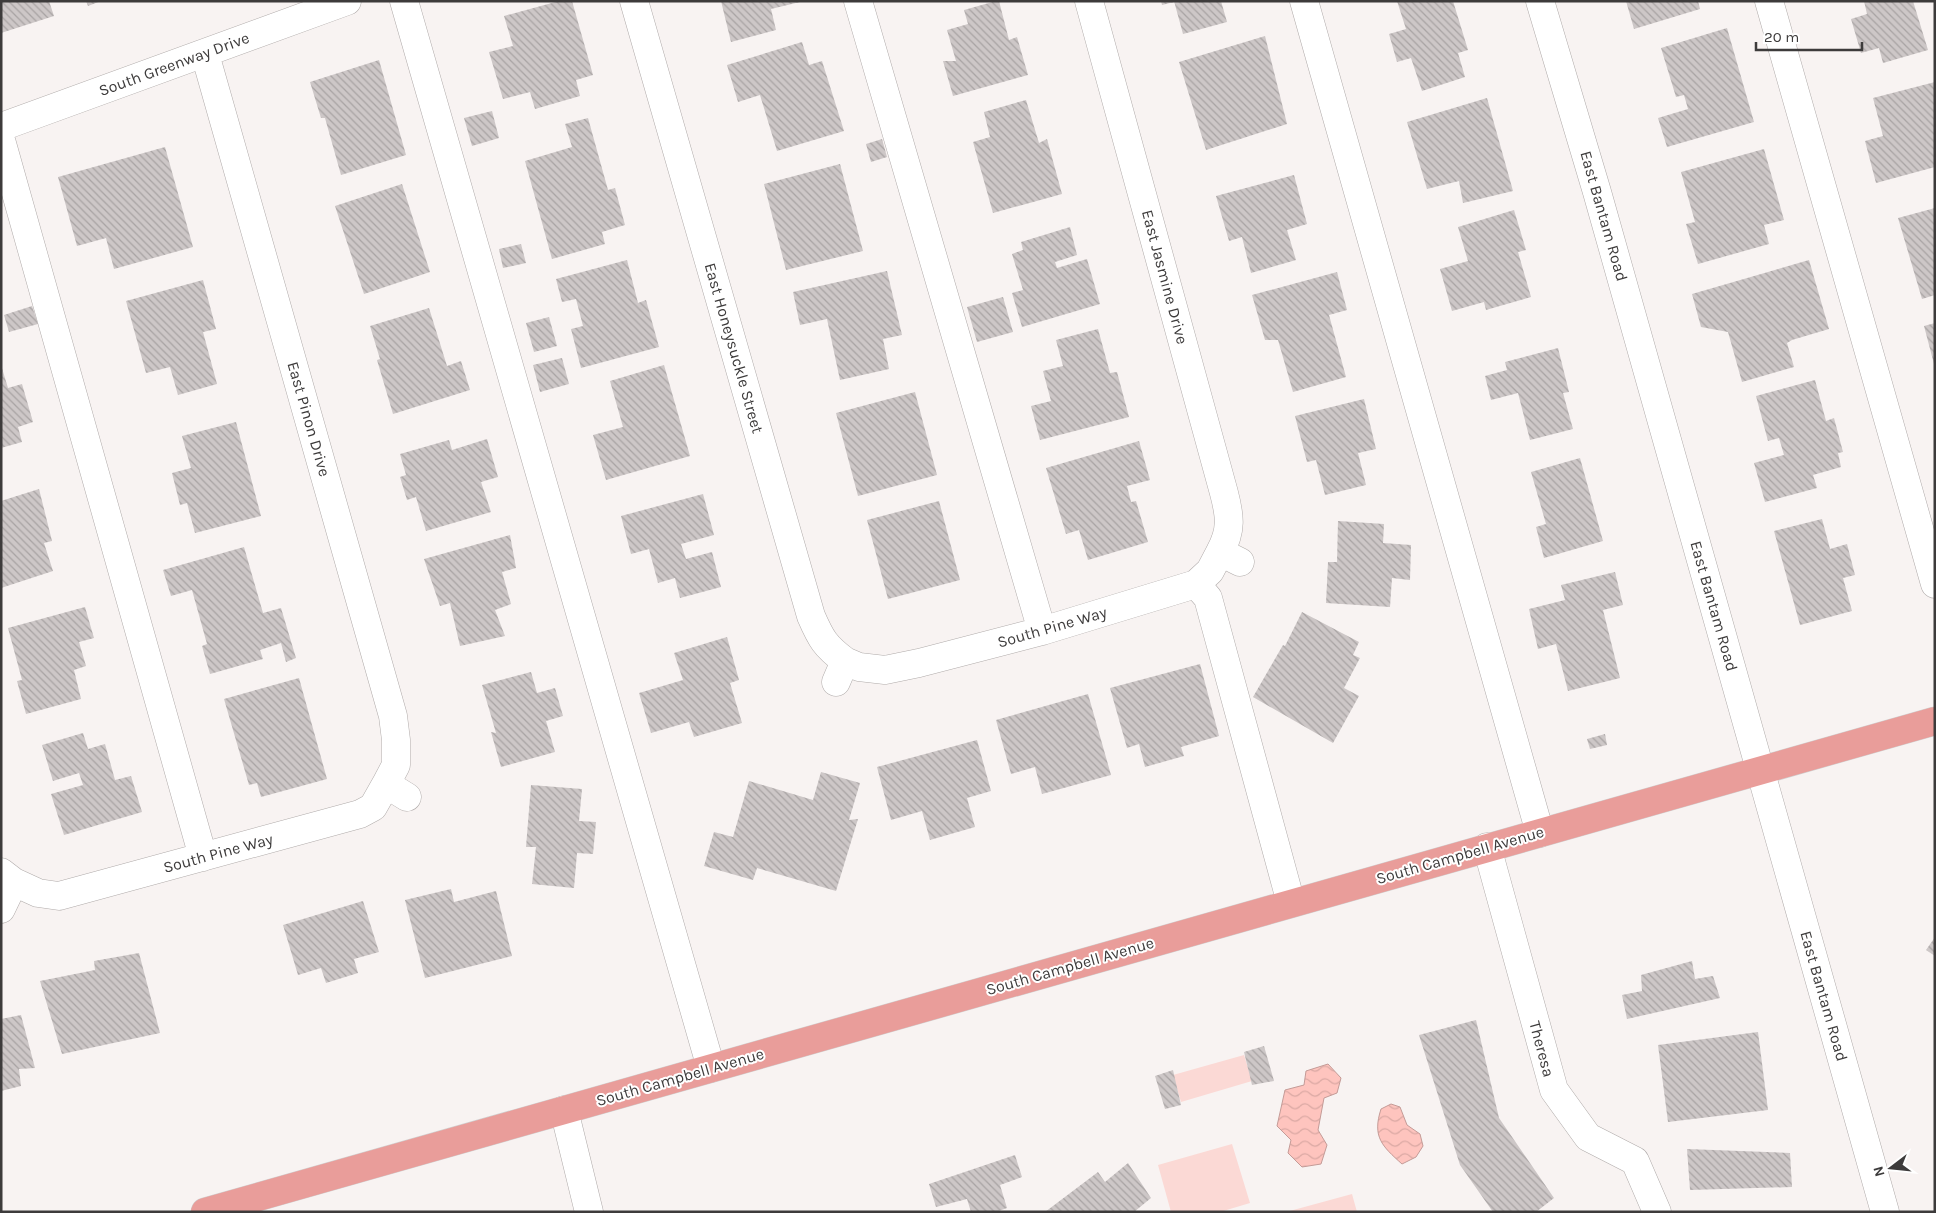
<svg xmlns="http://www.w3.org/2000/svg" width="1936" height="1213" viewBox="0 0 1936 1213" font-family="Karla,sans-serif">
<defs>
<pattern id="water-waves" width="16" height="10" patternUnits="userSpaceOnUse" patternTransform="scale(1.25)"><rect width="16" height="10" fill="#fec4be"/><path d="M0 5q4-4 8 0t8 0" fill="none" stroke="#dba9a4"/></pattern>
<pattern id="building-back-hatch" width="6" height="6" patternUnits="userSpaceOnUse" patternTransform="scale(1.25)"><rect width="6" height="6" fill="#cdc7c7"/><path d="M-1 5l2 2M0 0l6 6M5-1l2 2" fill="none" stroke="#a8a3a3"/></pattern>
</defs>
<rect width="100%" height="100%" fill="#f8f3f2"/>
<path fill="#fbd9d5" d="M1244 1055 1252 1081 1181 1102 1173 1075Z
M1232 1144 1250 1203 1220 1212H1171L1158 1165Z
M1352 1194 1357 1212H1286Z"/>
<path fill="url(#water-waves)" stroke="#c49b97" d="M1328 1064 1341 1078 1337 1093 1324 1098 1318 1130 1327 1145 1321 1164 1302 1167 1288 1153 1291 1140 1277 1126 1285 1090 1304 1085 1306 1071Z
M1391 1104 1400 1107 1407 1125 1420 1134 1423 1146 1416 1157 1402 1164C1382 1146 1372 1137 1381 1109Z"/>
<path fill="url(#building-back-hatch)" d="M1 1H49L54 16 1 33Z
M86 1H101L88 6Z
M559 1H572L593 75 576 80 580 96 535 109 530 92 503 99 489 52 513 46 504 16Z
M721 1H800V2L771 9 776 30 731 42Z
M996 1H999L1009 40 1017 37 1028 75 953 96 943 61H956L947 30 968 24 964 10Z
M1161 1H1174V2L1162 5Z
M1174 1H1221L1227 22 1183 34Z
M1397 1H1453L1468 50 1458 53 1465 77 1422 91 1411 58 1397 62 1389 34 1406 29Z
M1626 1H1698L1700 9 1634 29Z
M1864 1H1913L1928 50 1883 63 1879 48 1861 53 1851 19 1867 14Z
M1727 28 1754 122 1667 147 1658 118 1688 109 1684 95 1676 97 1661 48Z
M1265 36 1287 124 1206 150 1179 62Z
M802 42 809 65 822 61 844 131 777 151 760 95 738 102 727 65Z
M379 60 406 155 341 175 325 118H321L310 82Z
M1935 82V167L1876 183 1865 141 1883 136 1873 98Z
M1487 98 1513 191 1463 203 1459 181 1427 189 1407 122Z
M1026 100 1039 143 1047 139 1062 194 993 213 973 142 990 137 984 112Z
M492 111 499 138 472 146 464 118Z
M588 118 608 190 615 188 625 225 602 232 605 244 552 259 525 161 572 147 565 124Z
M882 139 887 157 871 162 866 144Z
M165 147 193 247 114 269 106 238 77 246 58 177Z
M1764 149 1784 220 1764 225 1769 244 1698 264 1686 224 1695 222 1681 172Z
M840 164 863 251 786 270 764 184Z
M1294 175 1307 224 1287 230 1296 260 1251 273 1242 237 1229 241 1216 196Z
M402 184 430 272 364 294 335 206Z
M1935 208V295L1922 299 1898 218Z
M1514 210 1526 250 1518 252 1531 297 1486 310 1484 302 1452 311 1440 269 1468 261 1458 227Z
M1070 227 1077 255 1055 262 1057 268 1087 259 1100 304 1022 327 1012 293 1023 290 1012 254 1023 250 1021 242Z
M521 244 526 263 503 268 499 249Z
M627 260 638 303 646 300 659 347 581 368 571 329 583 326 576 299 562 302 556 279Z
M1809 260 1829 329 1792 340 1787 343 1794 367 1742 382 1728 332 1701 327 1692 294Z
M887 271 902 335 883 339 889 369 840 380 827 319 800 325 793 292Z
M1337 272 1347 310 1329 315 1346 377 1293 392 1278 340H1265L1252 295Z
M203 280 216 329 203 332 217 384 178 395 170 367 146 373 126 301Z
M1003 297 1013 332 977 342 967 307Z
M32 306 38 324 9 332 4 315Z
M429 308 447 366 461 361 470 390 393 414 377 360 380 359 370 326Z
M549 317 557 346 534 352 526 323Z
M1935 323V364H1934L1924 326Z
M1098 329 1110 373 1117 372 1129 417 1040 440 1031 406 1051 401 1043 371 1063 366 1056 340Z
M1558 348 1569 392 1563 393 1573 429 1530 440 1518 393 1491 400 1485 376 1507 370 1505 362Z
M562 358 569 384 540 392 533 365Z
M1 365 8 388 22 384 33 422 18 427 22 442 1 448Z
M664 365 690 456 606 480 593 435 623 427 610 381Z
M1815 380 1826 421 1834 418 1843 452 1838 453 1841 467 1813 475 1817 488 1765 502 1754 463 1784 455 1779 438 1768 441 1756 396Z
M915 392 937 475 858 496 836 413Z
M1364 399 1376 449 1358 453 1366 485 1325 495 1316 460 1307 462 1295 416Z
M236 422 261 516 195 533 187 503 180 505 172 473 191 468 182 436Z
M487 439 498 477 481 482 491 512 426 531 416 497 407 500 400 477 406 475 400 454 449 440 452 450Z
M1139 441 1150 480 1127 486 1131 502 1136 501 1148 542 1088 560 1079 530 1066 534 1046 468Z
M1580 458 1603 541 1544 558 1536 527 1546 524 1531 472Z
M39 489 52 541 44 543 53 571 1 588V501Z
M703 494 714 535 681 544 686 559 712 552 721 587 680 598 675 578 658 583 649 549 631 554 621 516Z
M939 501 960 580 888 599 867 520Z
M1822 519 1830 549 1847 544 1855 575 1843 578 1852 611 1800 625 1774 531Z
M1338 521 1384 524 1383 543 1411 545 1410 580 1392 578 1390 607 1326 603 1328 562H1337Z
M510 535 516 568 502 572 511 604 495 610 505 636 460 646 450 603 440 606 424 559Z
M244 547 263 613 281 608 296 658 286 662 281 643 260 650 263 659 210 674 202 646 207 644 192 590 171 596 163 570Z
M1615 572 1623 605 1603 610 1620 678 1568 691 1556 644 1538 649 1529 609 1565 600 1561 585Z
M85 607 94 638 79 642 86 666 74 670 81 699 26 714 17 681 22 680 8 628Z
M1302 612 1359 642 1353 655 1360 658 1344 688 1359 696 1333 743 1253 697 1283 645 1285 646Z
M727 637 739 680 730 683 742 723 694 737 689 722 651 733 639 693 683 680 674 653Z
M1200 664 1219 736 1181 747 1184 756 1145 767 1139 744 1127 748 1110 688Z
M531 672 537 693 555 688 563 716 546 721 555 752 501 767 491 732 496 733 482 685Z
M299 678 327 779 261 797 257 783 249 785 224 699Z
M1088 694 1111 775 1042 794 1035 767 1011 774 996 720Z
M83 733 88 749 105 744 115 780 131 776 142 812 64 835 51 794 83 785 79 773 53 781 42 745Z
M1605 734 1607 745 1590 749 1587 739Z
M977 740 991 791 967 798 975 827 930 840 922 811 891 820 877 767Z
M821 772 860 783 849 820 858 819 836 891 757 868 753 880 704 866 714 832 733 837 749 781 813 800Z
M531 785 582 789 579 821 596 822 593 854 577 853 574 888 532 884 536 847H526Z
M451 889 454 902 496 891 512 956 425 978 405 900Z
M363 901 379 952 354 959 358 973 326 983 321 968 298 975 283 925Z
M1935 937V956L1926 950Z
M139 953 160 1033 62 1054 40 981 95 970 94 961Z
M1692 961 1695 979 1713 976 1720 998 1627 1019 1622 995 1642 991 1641 975Z
M21 1015 35 1068 19 1069 21 1086 1 1091V1019Z
M1476 1020 1499 1118 1554 1198 1536 1212H1493L1460 1165 1419 1035Z
M1758 1032 1768 1110 1668 1122 1658 1045Z
M1264 1046 1274 1081 1252 1085 1244 1052Z
M1173 1070 1181 1105 1165 1109 1155 1076Z
M1687 1149 1790 1153 1792 1187 1690 1190Z
M1015 1155 1022 1177 1000 1185 1007 1208 996 1212H971L967 1199 936 1207 929 1184Z
M1128 1163 1151 1198 1134 1212H1045L1098 1172 1105 1182Z"/>
<g fill="none" stroke-linecap="round" stroke-linejoin="round">
<defs>
<path id="minor" d="M404 1 711 1068
M634 1 811 616C821 639 825 646 845 661L836 682
M858 1 1042 631
M1089 1 1224 493C1230 516 1232 530 1220 552
M1304 1 1540 833
M1540 1 1597 192 1885 1212
M1769 1 1935 584
M205 54 393 716 396 740V765L386 784
M1 127 347 1
M1 140 203 857
M1196 584 1208 598 1291 903
M845 661 859 667 885 670 919 663 1042 631 1196 584 1210 571 1220 552 1240 562
M1487 847 1554 1090 1588 1137 1635 1161 1657 1212
M1 872 14 882 1 909
M14 882 38 893 59 896 360 814 373 807 386 784 407 797
M564 1110 589 1212"/>
<path id="major" d="M205 1212 1935 721"/>
</defs>
<use href="#minor" stroke="#b0abaa" stroke-width="29"/>
<use href="#major" stroke="#d0d0d0" stroke-width="29"/>
<use href="#minor" stroke="#fff" stroke-width="28"/>
<use href="#major" stroke="#e99d9a" stroke-width="28"/>
</g>
<g text-anchor="middle" dominant-baseline="central" stroke-width="4" stroke-linejoin="round" paint-order="stroke">
<g font-size="16" fill="#3d3b3b" stroke="#fff">
<text transform="translate(174 64) rotate(-20)">South Greenway Drive</text>
<text transform="translate(1604 216) rotate(74)">East Bantam Road</text>
<text transform="translate(1165 277) rotate(75)">East Jasmine Drive</text>
<text transform="translate(734 348) rotate(74)">East Honeysuckle Street</text>
<text transform="translate(309 419) rotate(74)">East Pinon Drive</text>
<text transform="translate(1714 606) rotate(74)">East Bantam Road</text>
<text transform="translate(1052 627) rotate(-16)">South Pine Way</text>
<text transform="translate(218 853) rotate(-15)">South Pine Way</text>
<text transform="translate(1460 855) rotate(-16)">South Campbell Avenue</text>
<text transform="translate(1070 966) rotate(-16)">South Campbell Avenue</text>
<text transform="translate(1824 996) rotate(74)">East Bantam Road</text>
<text transform="translate(1542 1049) rotate(75)">Theresa</text>
<text transform="translate(680 1077) rotate(-16)">South Campbell Avenue</text>
</g>
</g>
<rect width="1936" height="1213" fill="none" stroke="#3d3b3b" stroke-width="5"/>
<g transform="translate(1891 1168) rotate(254)" stroke="#ffffff" stroke-width="4" paint-order="stroke">
<path d="M0-4L9 19L0 12L-9 19Z" fill="#3d3b3b"/>
<text y="-8" font-size="14" font-weight="bold" text-anchor="middle" fill="#3d3b3b">N</text>
</g>
<path d="M1756 42v8h106v-8" fill="none" stroke="#3d3b3b" stroke-width="2.5"/>
<text x="1764" y="42" font-size="15" fill="#3d3b3b" stroke="#ffffff" stroke-width="4" paint-order="stroke">20 m</text>
</svg>
